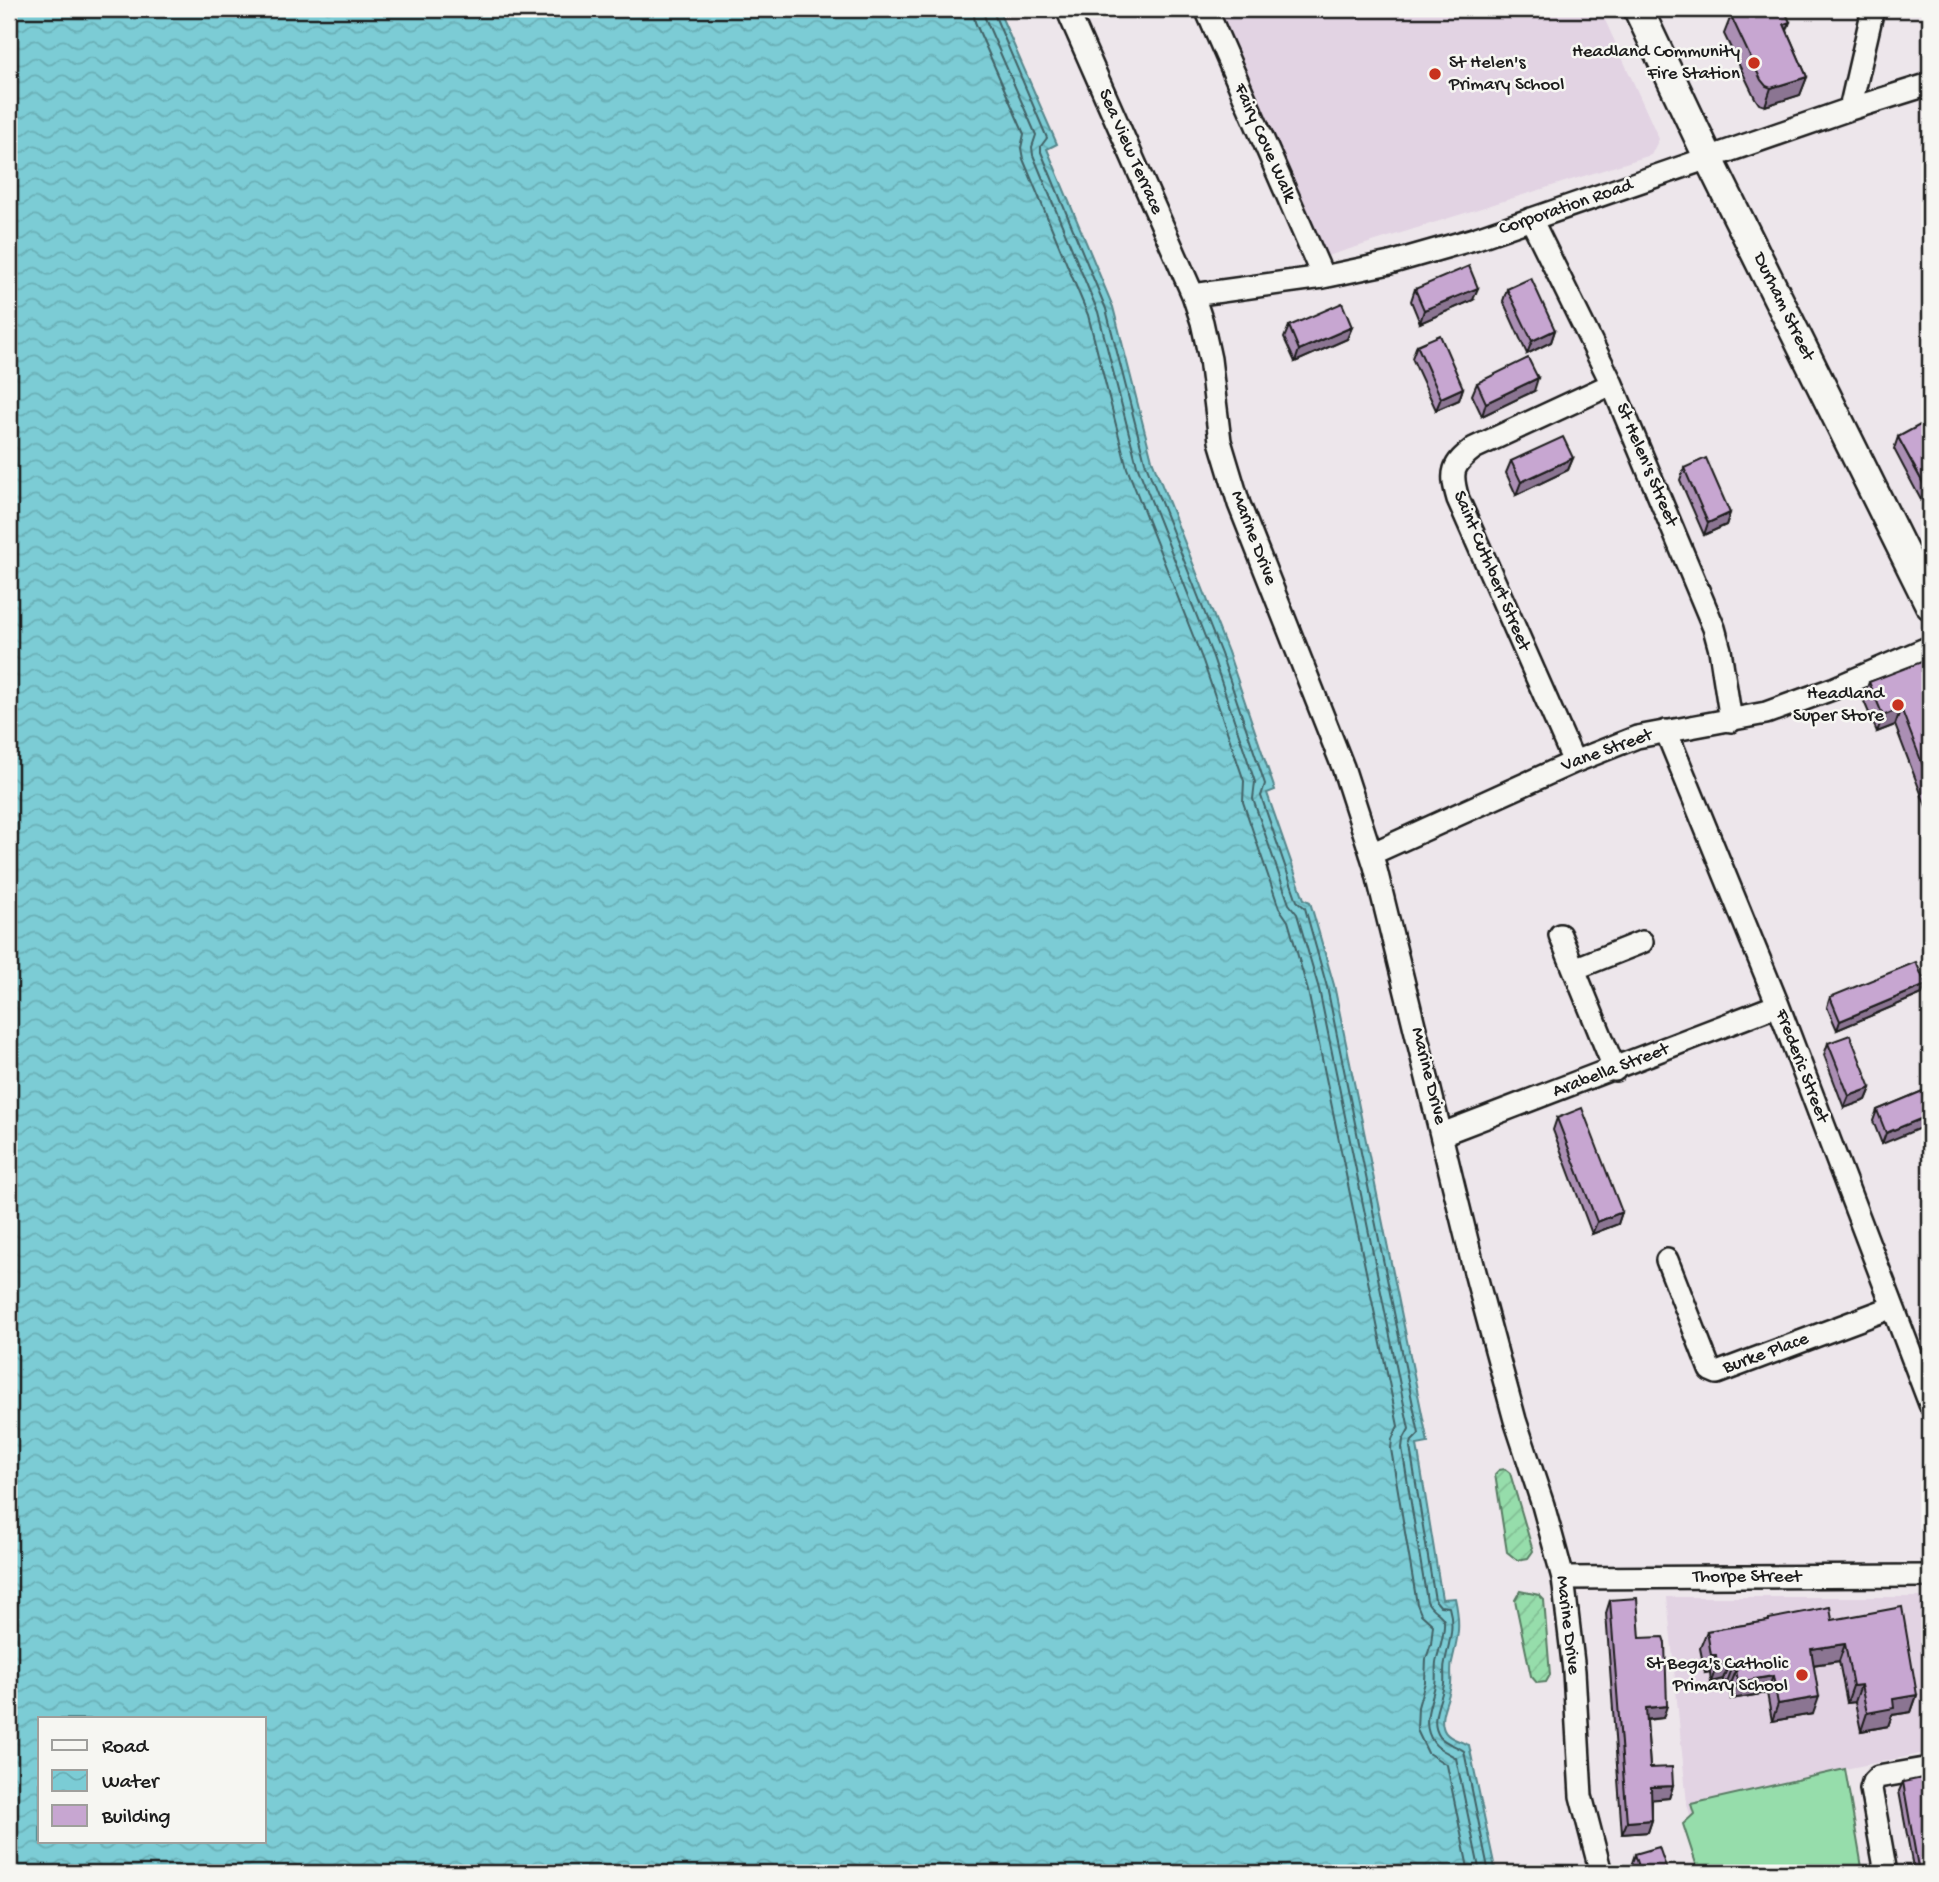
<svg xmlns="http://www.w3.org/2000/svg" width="1939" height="1882" viewBox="0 0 1939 1882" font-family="'Gochi Hand',sans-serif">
<defs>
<pattern id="garden-furrows" width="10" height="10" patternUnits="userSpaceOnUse" patternTransform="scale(1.75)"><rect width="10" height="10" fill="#96ddab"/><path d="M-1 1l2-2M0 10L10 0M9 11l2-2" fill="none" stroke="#81bd93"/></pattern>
<pattern id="water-waves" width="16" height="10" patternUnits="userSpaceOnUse" patternTransform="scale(1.75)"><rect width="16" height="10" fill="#7bccd5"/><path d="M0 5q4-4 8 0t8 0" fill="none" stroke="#6aafb6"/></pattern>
</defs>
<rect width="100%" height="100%" fill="#ede6eb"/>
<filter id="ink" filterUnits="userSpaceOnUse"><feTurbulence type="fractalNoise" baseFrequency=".0143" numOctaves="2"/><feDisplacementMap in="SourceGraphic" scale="14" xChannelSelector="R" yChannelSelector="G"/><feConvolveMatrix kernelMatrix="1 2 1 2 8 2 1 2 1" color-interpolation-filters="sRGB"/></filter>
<g filter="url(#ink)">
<path fill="#e2d3e3" d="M1213 9H1600L1659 139 1651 155 1321 258Z
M1667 1597H1930V1752L1845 1769 1863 1873H1706L1687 1804Z"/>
<path fill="url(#garden-furrows)" stroke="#597c64" stroke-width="2" d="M1505 1469 1510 1473 1533 1551 1528 1558 1517 1560 1507 1552 1495 1474 1499 1470Z
M1520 1591 1539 1595 1544 1600 1550 1675 1546 1682 1537 1683 1531 1676 1515 1600Z"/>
<path fill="#96ddab" stroke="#597c64" stroke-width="2" d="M1845 1769 1863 1873H1699L1683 1824 1694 1814 1691 1804Z"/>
<path fill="url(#water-waves)" stroke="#55868b" stroke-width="2" fill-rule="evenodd" d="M9 9H998L1057 144 1047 149 1113 307 1152 460 1228 652 1275 790 1267 793 1304 899 1310 902 1334 985 1428 1443 1417 1445 1442 1599 1455 1598C1461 1626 1458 1636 1452 1662 1450 1670 1452 1677 1451 1684 1450 1698 1439 1713 1443 1727 1445 1738 1460 1741 1469 1745L1496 1873H9ZM40 1719H264V1842H40Z"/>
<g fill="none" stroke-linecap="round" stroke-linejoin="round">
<path stroke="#426266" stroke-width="2" d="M973 9 975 22 1024 134 1021 148 1023 159 1088 315 1127 468 1203 661 1244 781 1243 802 1279 908 1288 921 1308 991 1398 1426 1392 1439 1391 1449 1417 1604 1421 1614 1433 1625 1431 1644 1426 1659 1425 1682 1418 1707 1417 1730 1428 1753 1447 1765 1469 1873
M983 9 985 18 1036 135 1032 147 1033 155 1098 312 1137 465 1213 657 1255 782 1253 799 1289 904 1297 914 1319 989 1409 1429 1403 1440 1402 1448 1427 1601C1431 1611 1443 1614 1444 1621 1445 1633 1440 1647 1437 1658 1434 1667 1437 1676 1435 1685 1431 1705 1420 1724 1434 1743 1439 1750 1449 1753 1456 1758L1480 1873
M992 9 1047 138 1041 146V152L1106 309 1145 462 1221 654 1265 784 1261 796 1297 901 1305 908 1327 987 1419 1434 1412 1441 1410 1447 1435 1600 1440 1606 1449 1607C1455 1627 1449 1643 1445 1662 1443 1669 1445 1676 1444 1684 1442 1701 1428 1720 1440 1737 1446 1744 1457 1746 1464 1751L1489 1873"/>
<defs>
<path id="street" d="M1067 9 1193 295 1202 322 1210 359 1220 441 1239 504 1343 767 1375 866 1472 1261 1515 1420 1543 1505 1563 1578 1574 1671 1581 1796 1601 1873
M1206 9 1323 277
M1850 109 1873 9
M1531 219 1612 384 1714 628 1720 650 1731 721
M1193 295 1323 277 1390 263 1474 239 1850 109 1930 84
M1666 731 1778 1005 1930 1404
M1574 762 1458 499C1450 472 1452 465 1474 448L1612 384
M1371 854 1574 762 1637 737 1766 713 1835 688 1930 647
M1560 935 1615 1070
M1574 969 1642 942
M1442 1134 1778 1005
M1667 1260 1710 1370 1717 1373 1893 1307
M1563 1578 1930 1576
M1886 1873 1871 1789 1873 1782 1878 1777 1930 1768"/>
<path id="secondary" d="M1638 9 1709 159 1930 605"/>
</defs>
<use href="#street" stroke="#1c1c1c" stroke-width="26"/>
<use href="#secondary" stroke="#1c1c1c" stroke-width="33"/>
<use href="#street" stroke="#f6f6f2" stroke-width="21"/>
<use href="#secondary" stroke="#f6f6f2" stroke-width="28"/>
</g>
<path fill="#ab8fb4" stroke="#1c1c1c" stroke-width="2" d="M1731 16 1787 31 1807 77 1800 95 1765 106 1759 104 1755 98 1724 34Z
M1415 289 1473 300 1420 323 1411 301Z
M1507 289 1555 330 1551 342 1527 354 1503 301Z
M1289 326 1352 327 1347 339 1295 362 1284 338Z
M1417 345 1463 388 1459 400 1436 410 1412 358Z
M1477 383 1534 391 1482 416 1472 395Z
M1898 437 1930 496 1921 500 1894 449Z
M1573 458 1568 470 1516 495 1506 473 1511 461Z
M1684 468 1730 513 1726 525 1704 535 1680 480Z
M1930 662V817L1895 725 1877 732 1863 699 1869 682Z
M1922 994 1837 1030 1827 1007 1830 997Z
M1828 1043 1871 1088 1866 1100 1844 1108 1824 1055Z
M1930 1088 1882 1144 1873 1121 1877 1110Z
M1557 1118 1622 1212 1618 1224 1592 1234 1553 1130Z
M1930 1301V1321L1927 1312Z
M1610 1600 1640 1638 1663 1718 1647 1720 1650 1768 1673 1786 1669 1798 1652 1799V1820L1648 1832 1622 1834 1606 1613Z
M1769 1619 1832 1620 1917 1695 1911 1712 1892 1715 1888 1726 1861 1731 1855 1702 1847 1703 1839 1661 1813 1665V1714L1772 1721 1767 1693 1731 1699 1729 1686 1724 1687 1723 1679 1711 1682 1710 1672 1705 1673 1700 1648 1707 1631 1768 1621Z
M1903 1782 1930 1873H1914L1899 1791Z
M1635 1854 1668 1873H1633L1631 1866Z"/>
<path fill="#8b7492" stroke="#1c1c1c" stroke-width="2" d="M1790 22 1784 40V24Z
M1807 77 1800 95 1765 106 1771 88Z
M1478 288 1473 300 1420 323 1424 310Z
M1352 327 1347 339 1295 362 1299 350Z
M1555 330 1551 342 1527 354 1532 341Z
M1538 378 1534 391 1482 416 1486 403Z
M1463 388 1459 400 1436 410 1441 398Z
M1573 458 1568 470 1516 495 1521 482Z
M1930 486V496L1921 500 1926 488Z
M1730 513 1726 525 1704 535 1708 523Z
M1901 708 1895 725 1877 732 1883 716Z
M1926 985 1922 994 1837 1030 1840 1021Z
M1871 1088 1866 1100 1844 1108 1849 1096Z
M1930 1115V1124L1882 1144 1886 1133Z
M1622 1212 1618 1224 1592 1234 1597 1222Z
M1845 1644 1839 1661 1804 1666 1811 1649Z
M1711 1655H1716L1710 1672 1705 1673Z
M1730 1662 1723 1679 1711 1682 1717 1664Z
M1731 1669H1736L1729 1686 1724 1687Z
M1773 1676 1767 1693 1731 1699 1738 1682Z
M1861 1685 1855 1702 1847 1703 1853 1686Z
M1917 1695 1911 1712 1892 1715 1888 1726 1861 1731 1867 1713 1893 1699Z
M1819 1697 1813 1714 1772 1721 1778 1704Z
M1667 1706 1663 1718 1641 1720 1646 1708Z
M1673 1786 1669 1798 1647 1800 1651 1787Z
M1652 1820 1648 1832 1622 1834 1627 1822Z"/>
<path fill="#c7a6d1" stroke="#1c1c1c" stroke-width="2" d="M1746 9H1784L1790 22 1784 24 1807 77 1771 88 1766 86 1761 80 1731 16Z
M1469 266 1478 288 1424 310 1415 289Z
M1531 278 1555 330 1532 341 1507 289Z
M1342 303 1352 327 1299 350 1289 326Z
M1440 335 1463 388 1441 398 1417 345Z
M1528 358 1538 378 1486 403 1477 383Z
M1922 424 1930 441V486L1926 488 1898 437Z
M1563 437 1573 458 1521 482 1511 461Z
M1706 458 1730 513 1708 523 1684 468Z
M1929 659 1930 662V784L1901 708 1883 716 1869 682Z
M1916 962 1926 985 1840 1021 1830 997Z
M1850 1035 1871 1088 1849 1096 1828 1043Z
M1930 1088V1115L1886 1133 1877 1110Z
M1582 1108 1622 1212 1597 1222 1557 1118Z
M1637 1598 1640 1638 1663 1637 1665 1643 1667 1706 1646 1708 1650 1768 1672 1767 1673 1786 1651 1787 1652 1820 1627 1822 1610 1600Z
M1830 1607 1832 1620 1902 1607 1917 1695 1893 1699 1894 1708 1867 1713 1861 1685 1853 1686 1845 1644 1811 1649 1819 1697 1778 1704 1773 1676 1738 1682 1736 1669H1731L1730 1662 1717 1664 1716 1655H1711L1707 1631 1769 1621V1619Z
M1927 1777 1930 1795V1873H1919L1903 1782Z
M1659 1847 1668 1873H1641L1635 1854Z"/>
</g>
<g fill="#c8321e" stroke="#f6f6f2" stroke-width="2.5">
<circle cx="1754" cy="63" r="7"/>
<circle cx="1435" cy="74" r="7"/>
<circle cx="1898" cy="705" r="7"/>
<circle cx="1802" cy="1675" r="7"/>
</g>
<g text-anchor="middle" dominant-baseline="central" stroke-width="5" stroke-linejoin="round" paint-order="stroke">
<g font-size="19" fill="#1c1c1c" stroke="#f6f6f2" text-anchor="end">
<text x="1740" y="52">Headland Community<tspan x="1740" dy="22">Fire Station</tspan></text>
<text x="1449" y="63" text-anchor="start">St Helen's<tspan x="1449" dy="22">Primary School</tspan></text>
<text x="1884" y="694">Headland<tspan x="1884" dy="22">Super Store</tspan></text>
<text x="1788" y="1664">St Bega's Catholic<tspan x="1788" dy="22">Primary School</tspan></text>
</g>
<g font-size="19" fill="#1c1c1c" stroke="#f6f6f2">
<text transform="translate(1264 143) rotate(66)">Fairy Cove Walk</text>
<text transform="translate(1130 152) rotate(66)">Sea View Terrace</text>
<text transform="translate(1566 208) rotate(-19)">Corporation Road</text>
<text transform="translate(1783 307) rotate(64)">Durham Street</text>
<text transform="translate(1646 465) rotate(67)">St Helen's Street</text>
<text transform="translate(1253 538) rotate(69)">Marine Drive</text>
<text transform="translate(1491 571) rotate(67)">Saint Cuthbert Street</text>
<text transform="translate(1607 751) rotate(-20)">Vane Street</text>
<text transform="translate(1801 1066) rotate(69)">Frederic Street</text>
<text transform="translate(1611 1071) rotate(-21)">Arabella Street</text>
<text transform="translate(1428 1076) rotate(76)">Marine Drive</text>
<text transform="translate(1766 1354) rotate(-20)">Burke Place</text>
<text x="1747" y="1577">Thorpe Street</text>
<text transform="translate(1567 1625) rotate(83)">Marine Drive</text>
</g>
</g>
<rect width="1939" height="1882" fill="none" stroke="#f6f6f2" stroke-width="35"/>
<rect x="18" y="18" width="1904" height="1847" fill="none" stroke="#1c1c1c" stroke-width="2.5" filter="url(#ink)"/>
<rect x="38" y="1717" width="228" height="126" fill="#f6f6f2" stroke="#9f9f9c" stroke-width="2"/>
<rect x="52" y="1740" width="35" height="10" fill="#f6f6f2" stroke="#9f9f9c" stroke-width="2"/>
<text x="102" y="1752" font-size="21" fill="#1c1c1c">Road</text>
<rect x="52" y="1770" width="35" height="21" fill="url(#water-waves)" stroke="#9f9f9c" stroke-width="2"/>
<text x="102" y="1787" font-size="21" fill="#1c1c1c">Water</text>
<rect x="52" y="1805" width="35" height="21" fill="#c7a6d1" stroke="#9f9f9c" stroke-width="2"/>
<text x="102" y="1822" font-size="21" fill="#1c1c1c">Building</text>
</svg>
